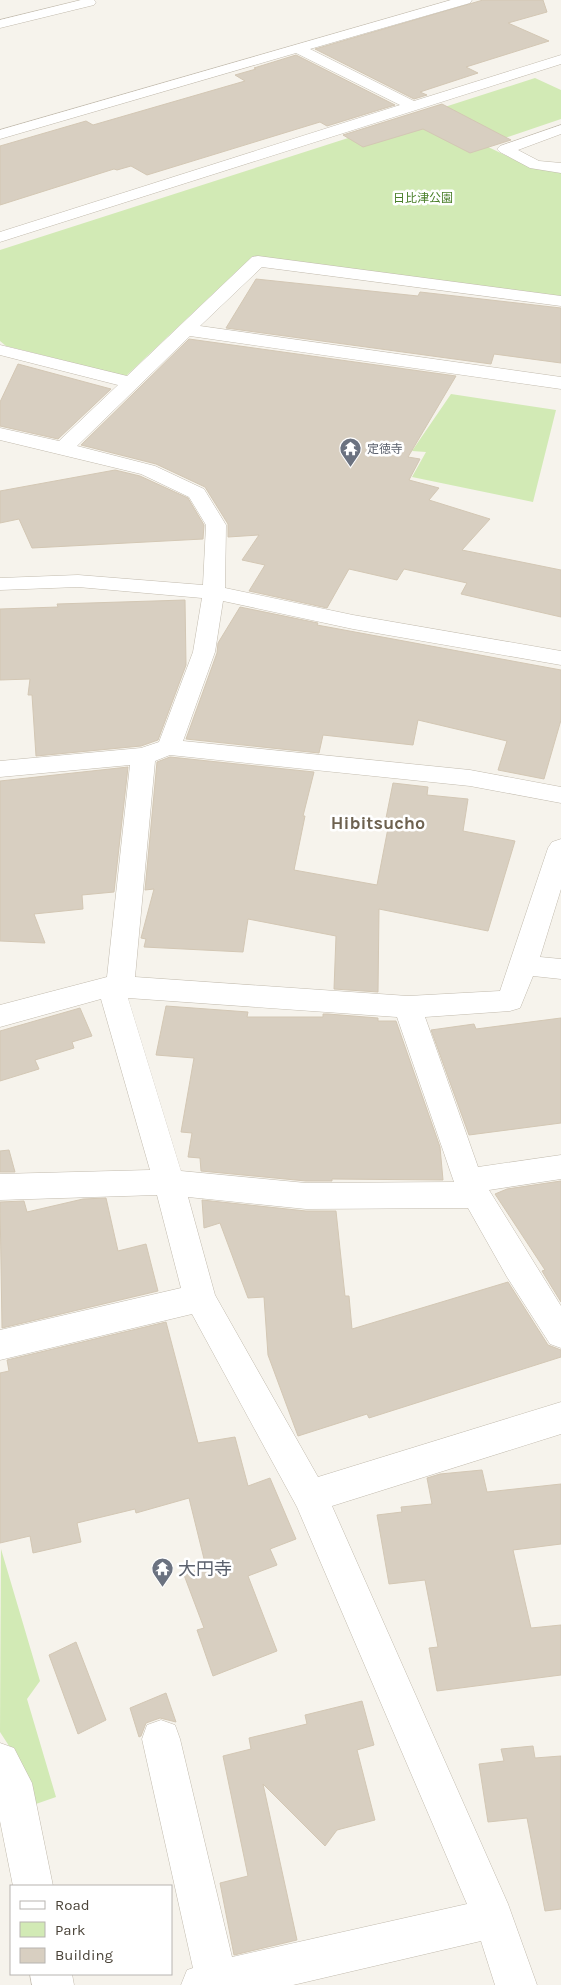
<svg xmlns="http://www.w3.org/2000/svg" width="561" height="1985" viewBox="0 0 561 1985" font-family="Karla,'Noto Sans JP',sans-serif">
<rect width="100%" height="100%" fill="#f6f3ec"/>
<path fill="#d2eab5" d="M535 78 561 90V119L484 145 532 168 561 172V296L253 256 126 376 6 346 0 341V250Z
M451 394 556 410 533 502 412 477 426 452 412 451Z
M1 1549 40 1681 27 1699 56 1797 33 1805 20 1763 0 1732Z"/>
<path fill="#d8cfc1" stroke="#d3c7b4" d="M483 0H543L547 12 508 23 549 41 466 67 478 73 420 92 427 95 414 99 315 49Z
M296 55 395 105 327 126 320 122 147 175 131 166 117 170 114 169 0 205V146L86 121 93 125 245 81 235 75 256 69 254 68Z
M442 104 511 140 470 153 423 129 363 147 343 135Z
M256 279 418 296 420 292 561 308V363L494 354 491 364 226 328Z
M189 339 456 376 408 457 420 459 409 480 439 488 429 500 490 519 462 550 561 570V617L461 594 467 583 404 569 397 580 349 569 327 608 249 591 265 565 242 560 259 535 228 537V524L205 487 156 464 81 445Z
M18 364 111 389 58 439 0 426V402Z
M115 470 140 476 188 498 204 525 203 539 32 548 19 519 0 523V491Z
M185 600 186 665 158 740 141 746 36 756 32 695H28L30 679 0 680V609L58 607 57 604Z
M240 607 318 623 317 625 561 670V720L544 779 498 770 507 741 418 720 413 745 323 735 319 753 186 739 217 653 218 643Z
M170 757 314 772 303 816H305L294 870 377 885 389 823H385L393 783 428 787 427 795 468 799 463 831 515 841 488 931 379 909 378 992 334 989 336 936 248 919 243 952 144 947 146 939 141 938 154 889 145 890 157 762Z
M128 767 114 892 82 895 83 909 34 914 45 943 0 941V781Z
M166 1006 248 1012 247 1017H323V1014H328L378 1018V1021H396L440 1147 443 1180 332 1179V1181H306L201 1171 200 1158 188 1157 192 1133 181 1132 194 1058 156 1055Z
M80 1008 92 1036 72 1042 74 1048 35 1060 39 1069 0 1081V1031Z
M561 1018V1123L469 1135 431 1030 474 1024 476 1029Z
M9 1150 15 1172H0V1151Z
M561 1181V1302L542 1271 545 1270 495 1194 507 1189Z
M106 1198 118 1251 146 1244 158 1291 2 1328 0 1202 24 1201 27 1212 83 1199Z
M202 1200 306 1211H336L345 1296H349L352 1329 508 1282 548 1345 561 1350V1357L369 1418 367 1414 298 1436 268 1355 264 1297 248 1298 220 1223 204 1228Z
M166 1322 198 1443 235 1437 248 1486 270 1478 296 1539 270 1549 277 1565 248 1576 277 1651 213 1676 197 1630 204 1628 184 1575 206 1567 189 1498 136 1513 135 1509 77 1523 81 1542 33 1553 30 1536 0 1543V1373L9 1371 7 1360Z
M482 1470 487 1492 561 1484V1544L513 1550 531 1628 561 1625V1675L437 1691 429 1648 438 1647 425 1580 389 1584 377 1515 402 1512 401 1507 432 1504 427 1478 440 1474Z
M76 1642 106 1720 78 1734 49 1655Z
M166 1693 176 1722 160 1718 146 1723 141 1736 139 1737 130 1708Z
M362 1701 374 1745 357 1750 375 1820 337 1830 325 1846 263 1784 297 1940 234 1955 220 1883 248 1876 223 1756 251 1749 249 1738 307 1724 305 1715Z
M533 1746 535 1758 561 1756V1909L545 1911 527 1818 488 1822 479 1764 504 1761 501 1749Z"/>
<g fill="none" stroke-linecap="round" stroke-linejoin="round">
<defs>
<path id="minor" d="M81 0H94L96 2 94 5 0 28V20Z
M451 0H472L470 3 310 49 414 101 561 55V64L0 242V232L400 105 296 53 0 139V130Z
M561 125V134L518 150 539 161 561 163V173L530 168 500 152 497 149 500 146Z
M258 256 561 296V306L262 267 200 326 561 377V389L190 336 77 446 155 466 204 489 226 525 225 588 353 615 561 651V665L353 629 223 601 215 652 183 741 470 770 561 787V803L470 786 170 755 155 761 135 977 408 996 500 991 548 848 552 842 561 839V889L540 957 561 959V979L533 976 520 1008 510 1011 425 1017 478 1167 561 1155V1179L489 1190 561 1306V1348L550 1344 507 1277 468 1208 306 1209 188 1197 215 1295 318 1477 561 1402V1434L332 1506 508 1904 537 1985H495L481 1941 293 1985H181L187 1970 193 1968 142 1739 147 1725 161 1720 175 1725 180 1739 232 1957 467 1904 297 1507 192 1314 0 1360V1330L181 1288 157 1195 0 1200V1174L150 1170 101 999 0 1027V1005L107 977 130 765 0 777V761L141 748 159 742 193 652 202 598 78 587 0 590V578L78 575 203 585 206 525 189 497 141 474 0 440V428L59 441 118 385 0 355V345L127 376 252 257ZM128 998 397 1017 454 1182 306 1183 181 1171Z
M0 1743 14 1748 32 1783 53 1886H13L0 1821Z
M30 1974H72L74 1985H32Z"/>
</defs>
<use href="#minor" stroke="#c2bbae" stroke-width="1"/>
<use href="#minor" fill="#fff" fill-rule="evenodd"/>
</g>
<defs>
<symbol id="temple-pin" viewBox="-11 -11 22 30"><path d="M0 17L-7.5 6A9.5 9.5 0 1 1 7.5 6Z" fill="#6b7280" stroke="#fff"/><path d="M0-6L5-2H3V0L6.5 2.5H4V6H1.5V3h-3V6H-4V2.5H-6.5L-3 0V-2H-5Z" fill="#fff"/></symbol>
</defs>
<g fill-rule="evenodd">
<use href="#temple-pin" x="338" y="436" width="25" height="34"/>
<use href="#temple-pin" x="150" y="1556" width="25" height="34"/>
</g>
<g text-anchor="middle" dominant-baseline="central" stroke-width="5" stroke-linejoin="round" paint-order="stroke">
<g font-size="12" fill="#4a7f2a" stroke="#fff">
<text x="423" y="198">日比津公園</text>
</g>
<g font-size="12" fill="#5b616d" stroke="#fff" text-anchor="start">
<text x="367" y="449">定徳寺</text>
</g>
<g font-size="18" font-weight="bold" fill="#6e6250" stroke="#fff">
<text x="378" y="823">Hibitsucho</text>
</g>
<g font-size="18" fill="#5b616d" stroke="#fff" text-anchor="start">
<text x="178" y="1569">大円寺</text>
</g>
</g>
<rect x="10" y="1885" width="162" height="90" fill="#ffffff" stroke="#b7b4b0"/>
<rect x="20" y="1901" width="25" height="8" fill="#ffffff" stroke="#b7b4b0"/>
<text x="55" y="1910" font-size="15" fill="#4b4439">Road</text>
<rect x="20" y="1922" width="25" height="15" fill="#d2eab5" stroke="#b7b4b0"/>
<text x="55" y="1935" font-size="15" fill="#4b4439">Park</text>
<rect x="20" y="1948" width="25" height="15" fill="#d8cfc1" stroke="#b7b4b0"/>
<text x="55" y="1960" font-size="15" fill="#4b4439">Building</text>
</svg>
